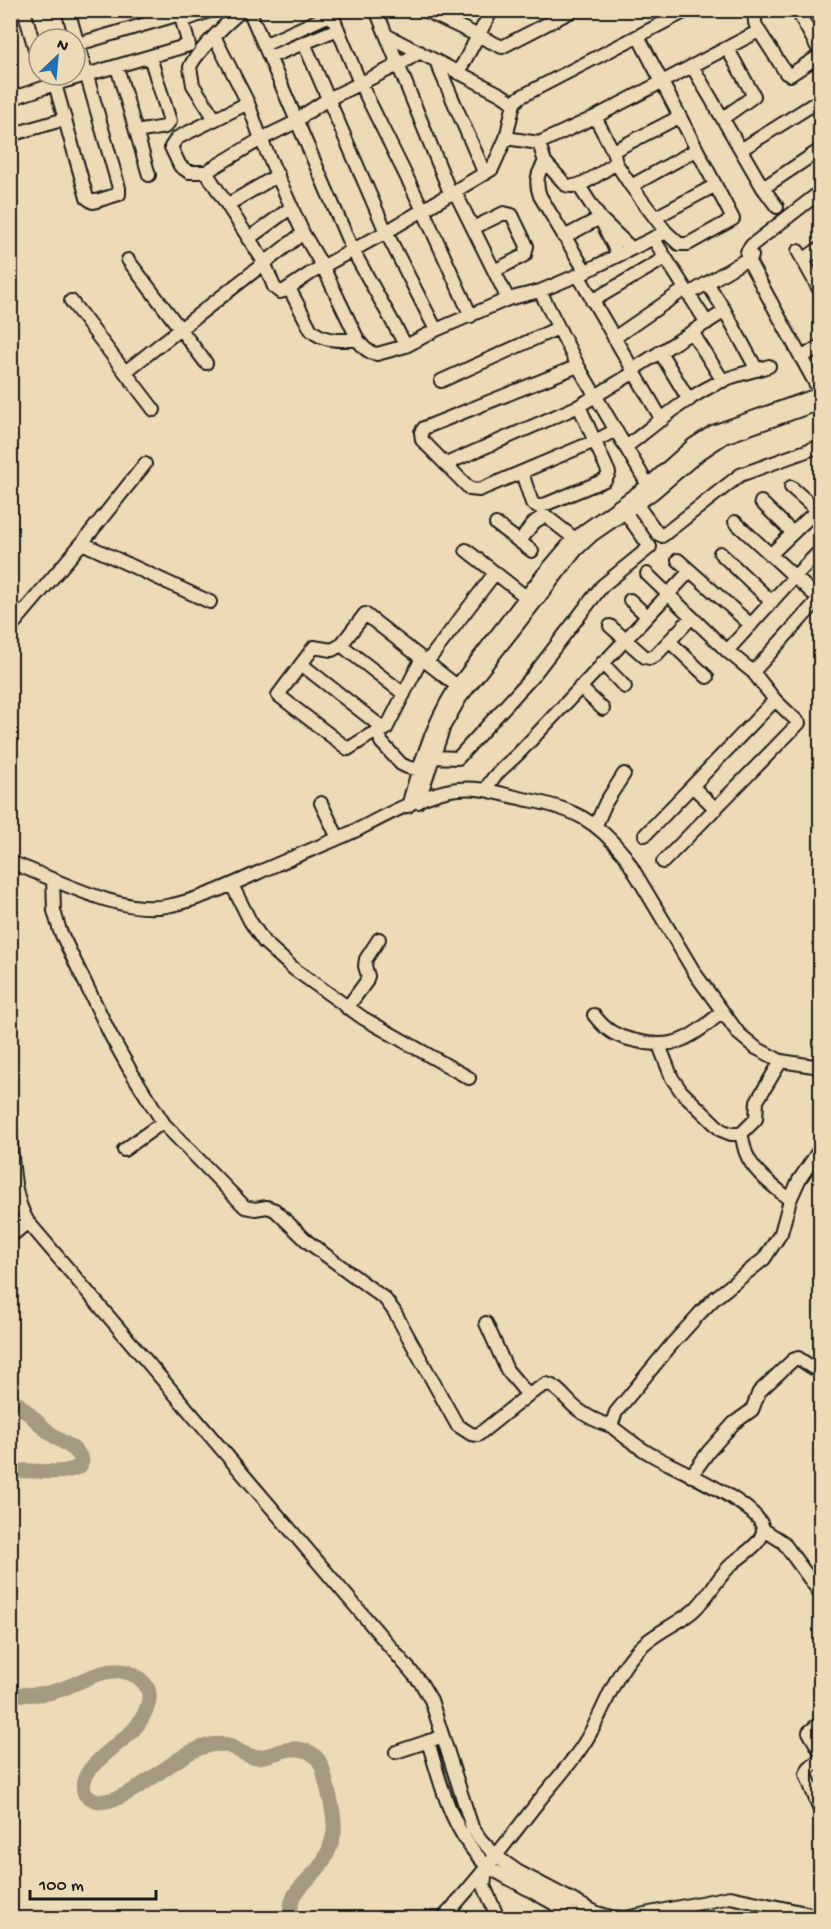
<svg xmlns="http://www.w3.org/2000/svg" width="831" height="1929" viewBox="0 0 831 1929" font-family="'Gochi Hand',sans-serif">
<rect width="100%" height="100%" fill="#eddab7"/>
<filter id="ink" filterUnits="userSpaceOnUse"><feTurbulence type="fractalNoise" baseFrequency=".0167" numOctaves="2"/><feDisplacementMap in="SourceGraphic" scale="12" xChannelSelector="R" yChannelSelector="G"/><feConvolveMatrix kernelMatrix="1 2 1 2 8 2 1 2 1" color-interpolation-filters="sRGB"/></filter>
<g filter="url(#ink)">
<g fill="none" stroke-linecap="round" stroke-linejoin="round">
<path stroke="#a59982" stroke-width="15" d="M10 1398C27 1409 38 1425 54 1436 64 1444 78 1448 82 1461L80 1466C60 1478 32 1467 10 1472
M10 1694C24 1694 39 1696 52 1692 74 1687 97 1669 121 1671 130 1672 139 1677 145 1684 151 1692 150 1701 146 1710 143 1717 139 1724 134 1729 120 1746 74 1769 85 1794 91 1799 99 1802 106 1801 131 1798 165 1766 189 1753 205 1745 219 1740 236 1749 242 1753 249 1757 257 1757 269 1757 280 1750 292 1749 307 1748 319 1755 323 1770 327 1786 336 1816 334 1832 332 1844 327 1856 320 1866 309 1881 283 1896 293 1918"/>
<defs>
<path id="minor" d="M24 10 39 63
M249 10 352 249 406 346
M330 10 360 83 423 210 471 316
M376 10 451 195
M424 10 502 47 574 10
M182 21 212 10
M759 31 786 73 790 75 819 56 820 52 797 10
M386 35 500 94 514 103
M215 38 248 103 261 139 303 233 323 267 358 340C363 347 368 353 377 354L406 346 436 330 508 299 540 291 578 275 666 232
M304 43 386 232 436 330
M78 44 180 14
M264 45 332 14
M270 57 338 29
M436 61 485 174
M692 66 763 188 777 207
M117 67 149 175
M458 73 492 10
M55 84 87 198 93 202 119 194V188L68 10
M10 99 55 84 189 45 179 10
M248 103 177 138 171 147 180 166 189 172H206L264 262 274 287 280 292 284 291 311 273 386 232 492 169 506 138 514 103 520 97 688 10
M595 117 613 151 616 163 631 186 666 232 679 244H688L733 219 638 36
M723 118 754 96 727 48
M215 119 193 85 190 67C195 54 231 18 243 10
M136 132 165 127 170 121 150 57
M10 135 65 119
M506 138 539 143 595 117 759 31C754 23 752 17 761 10
M539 143 545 162 566 185C579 191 604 170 616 163
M742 149 820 100
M613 151 679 117
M545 162C537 174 535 182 540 196L586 272
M206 172 261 139 296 122 305 114 328 99 398 65 420 52
M579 186 600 218 618 255
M631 186 696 150
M763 188 820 150
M455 192 508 299
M820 192 752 245 747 252V258L820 392
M227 205 278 175
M656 217 714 186
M473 228 504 213 512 215 527 246 525 255 494 271
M564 237 600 218 631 248
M653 238 707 323
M248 239 292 207
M798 251 820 291
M128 260 206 363
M803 260 820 248
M578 275 662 420
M707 283 725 311 757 370
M289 288 311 330C324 342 341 340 358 340
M540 291 578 366 652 492
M689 294 752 256
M71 301 125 372 303 233
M592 301 665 258
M692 332 723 381
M614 338 685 289
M660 352 689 400
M801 358 820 346
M578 366 424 428 421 432 422 440 470 489 479 490 595 441 616 430
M632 370 725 311
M125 372 154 410
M441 381 558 328
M626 447C656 424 688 395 724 380 738 374 754 371 769 366
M446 464 579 406 633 373
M522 473 532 503 539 507 605 480 609 473 579 406
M791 487 817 510
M632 498 658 534 662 536 740 475 820 446
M761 502 793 533
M735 522 819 599 820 598
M496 524 532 551
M520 542C527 532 534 517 547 517L575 539
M82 543 210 602
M466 550 526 597
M720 553 772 602
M770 555 820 507
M678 560 751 625
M647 574 727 651 753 672 819 599 820 601
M630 600 647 616
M610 626 645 657 650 658 656 655 692 617
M10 628 82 543 145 464
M669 641 707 677
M341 645 404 694
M727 651 793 578 820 551
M422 658 386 729 370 735 348 749 278 695 314 647 332 650 341 645 365 614 457 686
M427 662 495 573
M602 663 625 687
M301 664 379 725 381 742 401 764 407 767 424 771
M580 687 603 709
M433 757 458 758 532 677 602 586 650 547 625 512
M692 786 716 809
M486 790C492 775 507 765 519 753L690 571
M418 802 444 726 460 698 576 550 592 535 653 493 700 453 724 437 820 403
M321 803 338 838
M408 806C419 766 432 726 454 690L542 576 570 543 584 531 647 486 693 445 713 432 820 394
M596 825 606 802 624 774
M645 835 775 700
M10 862C54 878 120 915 167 906 204 899 239 881 273 866 302 853 332 842 361 828 386 815 431 791 458 789 482 786 506 796 529 800 574 809 596 820 625 856L696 975 739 1034 756 1048 781 1061 820 1067
M663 862 799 723 775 700 753 672
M53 879 54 911 60 931 111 1036 130 1070 164 1124 245 1207 255 1209 267 1207 275 1210 308 1242 385 1299 394 1311 457 1425 471 1434 478 1435 528 1395 546 1384C558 1386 566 1400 576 1408 587 1417 598 1422 611 1426
M232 885 250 921 264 942 294 969 363 1018 469 1078
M347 1008 366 982 368 976 365 966 366 959 379 939
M594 1015C606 1031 617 1037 637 1041 676 1051 693 1036 722 1012
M659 1045 672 1078 681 1091 721 1130 731 1134H741
M781 1061 757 1101 756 1119 741 1134C743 1140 744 1148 746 1153 753 1172 775 1187 790 1200
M10 1132C13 1162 12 1195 28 1222L421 1683 431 1700 472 1827 481 1840 496 1856 517 1871 597 1913 611 1917 625 1918 730 1897 820 1916
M124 1150 163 1122
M10 1237 28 1222
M486 1323 507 1370 528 1395
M691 1476 709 1451 734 1423 752 1410 759 1392 793 1360 798 1358 813 1368 820 1366
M764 1530 783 1542 820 1593
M820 1723 809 1732 820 1751
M428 1741C441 1786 452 1833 488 1867L580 1918
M396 1752 435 1739
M820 1759 809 1768 806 1774 820 1810
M486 1869 484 1886 498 1918
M443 1918C477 1881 507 1842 538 1802 553 1783 570 1765 583 1745 606 1711 612 1672 644 1644 659 1631 677 1624 693 1611 709 1597 717 1577 733 1563 742 1555 763 1543 763 1530 763 1505 672 1467 652 1455 637 1447 624 1436 611 1426L616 1412 672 1344 701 1312 715 1298 764 1259 781 1233 790 1200 799 1180 820 1149"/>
</defs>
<use href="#minor" stroke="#1c1c1c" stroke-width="16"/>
<use href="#minor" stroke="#eddab7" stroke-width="12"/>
</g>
</g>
<rect width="831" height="1929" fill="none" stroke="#eddab7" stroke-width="36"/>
<rect x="18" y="18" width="795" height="1893" fill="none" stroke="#1c1c1c" stroke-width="2" filter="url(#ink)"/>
<g transform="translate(57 57) rotate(26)"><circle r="28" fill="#eddab7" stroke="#998e79" stroke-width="1.5"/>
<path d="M0-4.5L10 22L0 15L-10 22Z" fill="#1f6fb2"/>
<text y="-9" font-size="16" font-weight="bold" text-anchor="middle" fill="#1c1c1c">N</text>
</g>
<path d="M30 1890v9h126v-9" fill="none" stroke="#1c1c1c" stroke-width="3"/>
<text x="39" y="1890" font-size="18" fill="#1c1c1c" stroke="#eddab7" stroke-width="4.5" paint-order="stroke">100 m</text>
</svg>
